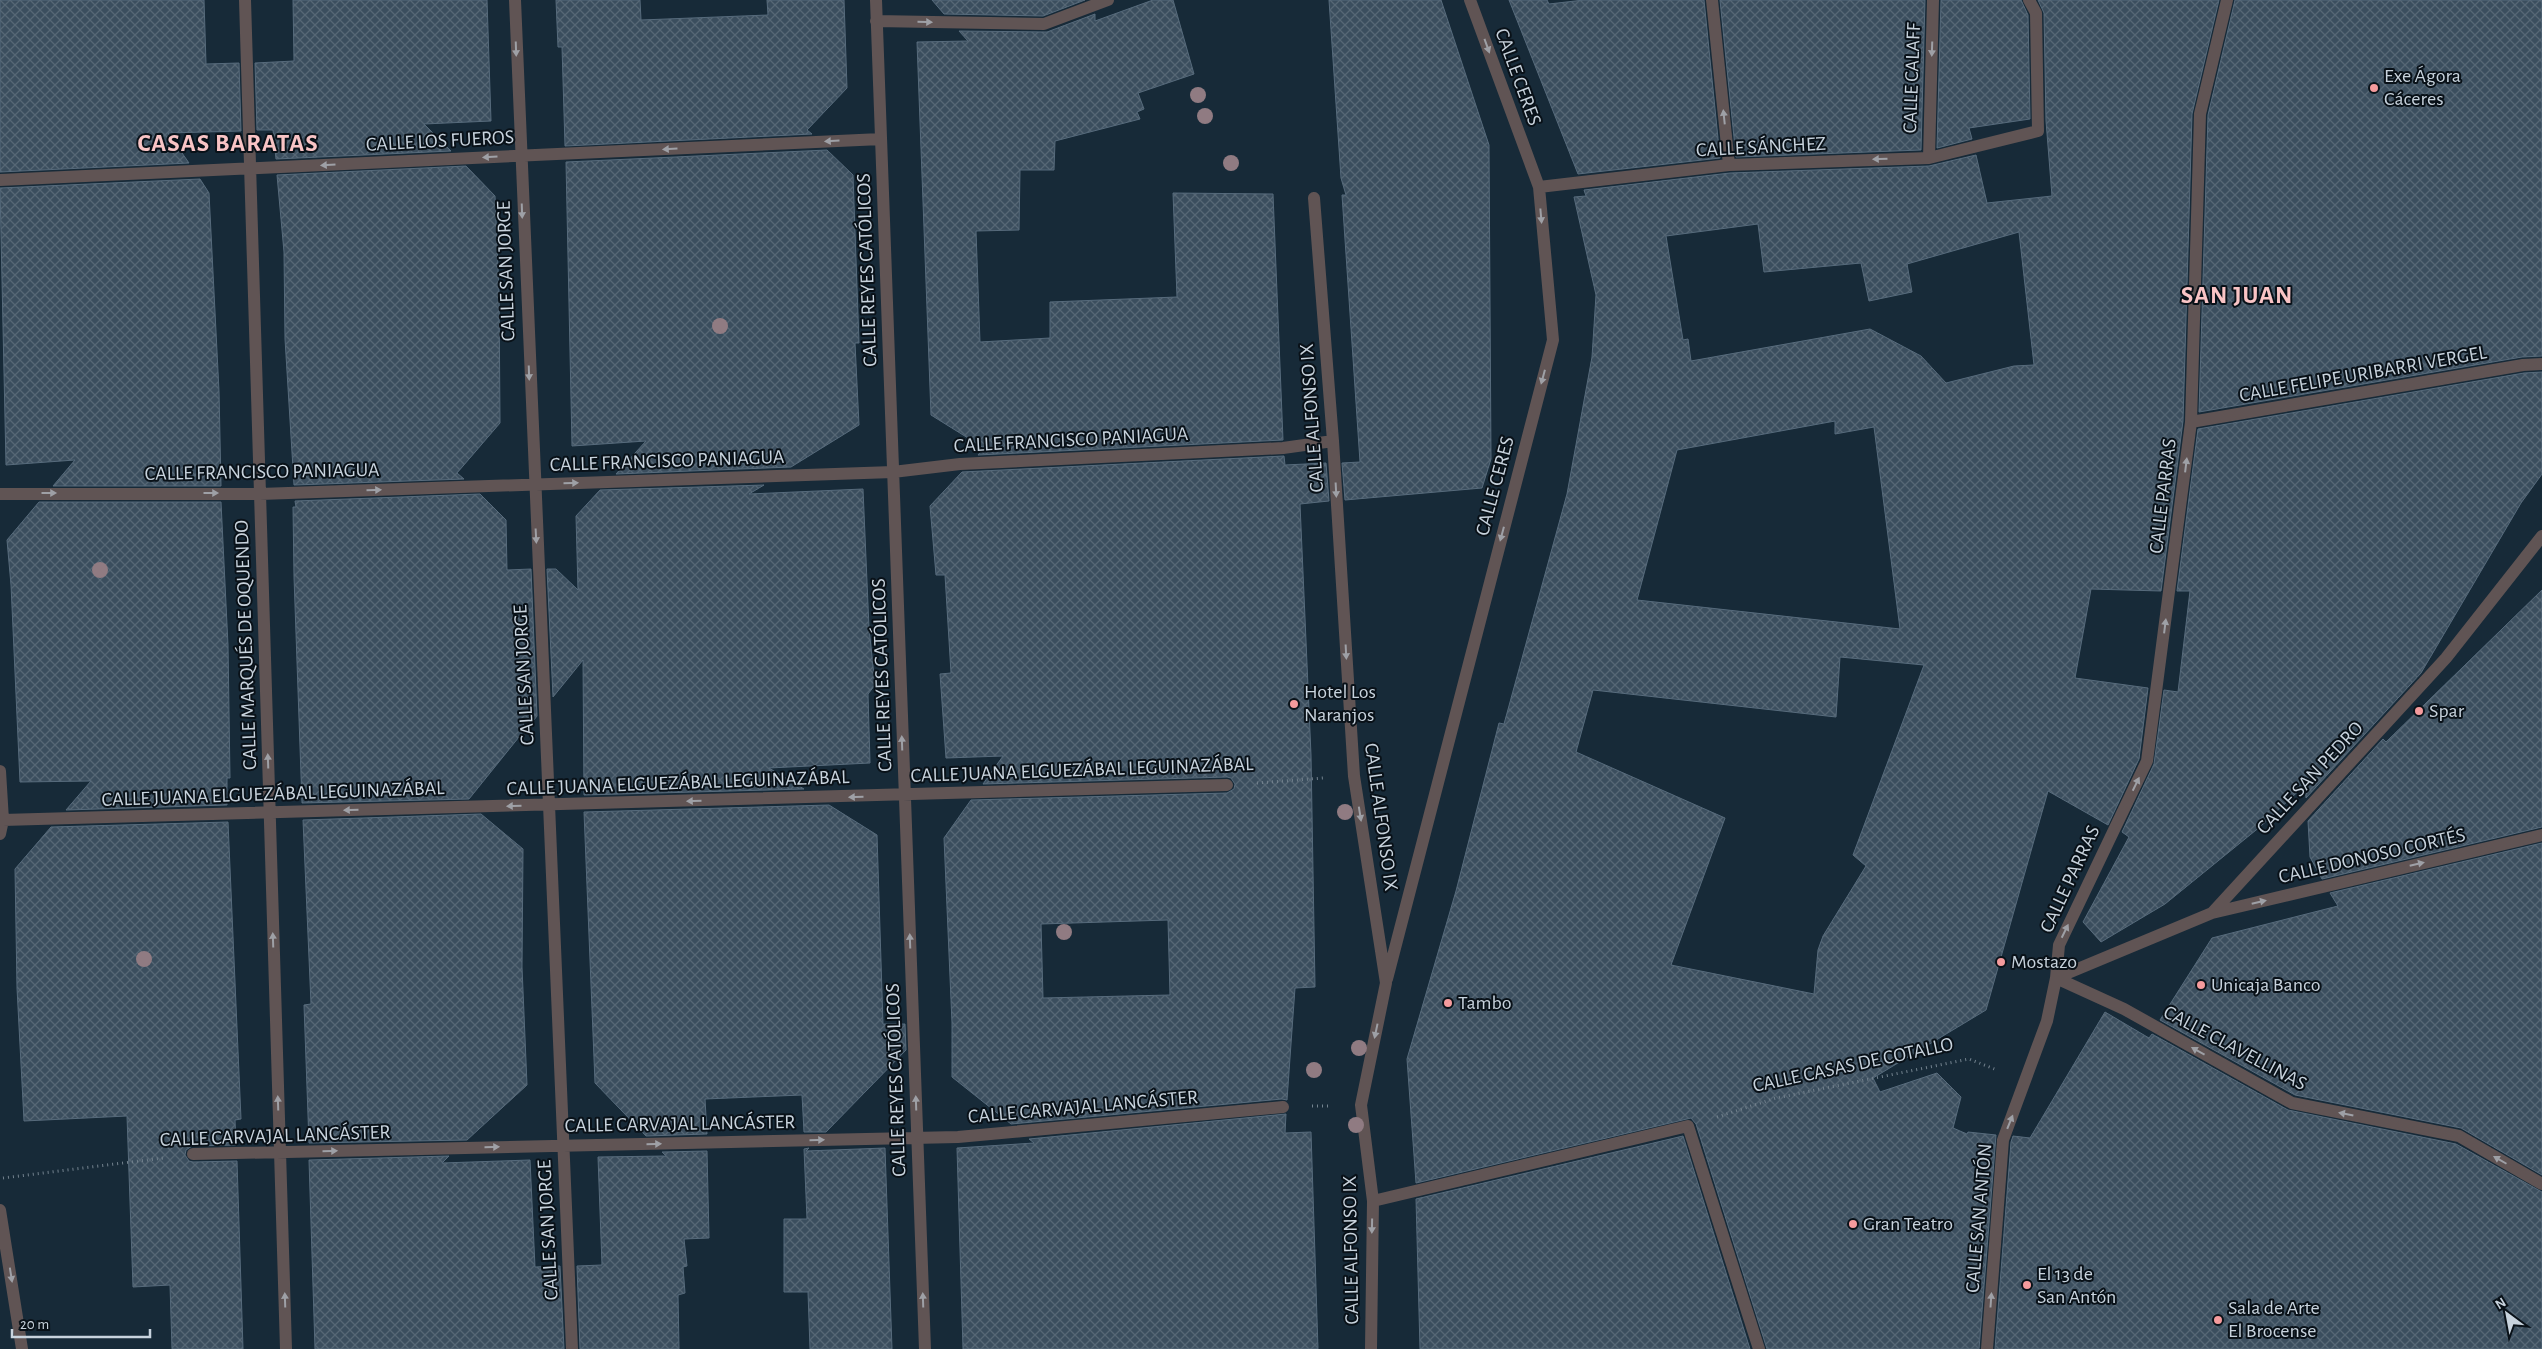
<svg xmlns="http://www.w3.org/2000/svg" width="2542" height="1349" viewBox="0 0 2542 1349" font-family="'Alegreya Sans',sans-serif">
<defs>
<pattern id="building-cross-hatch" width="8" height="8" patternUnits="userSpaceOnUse" patternTransform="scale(1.25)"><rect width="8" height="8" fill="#3b4e5e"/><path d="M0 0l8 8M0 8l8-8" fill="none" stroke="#566775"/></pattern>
</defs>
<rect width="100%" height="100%" fill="#172a38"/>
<path fill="url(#building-cross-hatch)" stroke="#576b7c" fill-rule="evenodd" d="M0 0H204L206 64 239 63 241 131 168 133 189 163 0 172Z
M293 0H487L491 121 424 124 451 151 276 159 273 130H257L255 63 294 61Z
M556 0H640L641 20 768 15 767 0H844L847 88 807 130 812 134 565 146 562 47H558Z
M932 0H1085L1043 16 944 14Z
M1153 0H1173L1194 74 1138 93 1144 109 1137 112 1140 119 1055 141 1054 170H1020L1019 230 976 231 980 342 1050 338V302L1177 297 1173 193 1273 194 1283 440 978 455 984 448 931 415 917 42 968 41 959 31 1047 32 1095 14V21Z
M1329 0H1441L1489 145 1491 459 1482 488 1345 500 1342 463 1360 462 1342 195H1346L1341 178Z
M1509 0H1547L1549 4 1584 0H1704L1720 158 1578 174Z
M1720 0H1925L1921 150 1736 157Z
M1941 0H2021L2028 15 2030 119 1969 128 1972 139 1937 148Z
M2038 0H2219L2192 114 2183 421 2161 591 2091 589 2075 678 2148 688 2139 759 2108 825 2048 791 1986 1010 1873 1078 1880 1092 1937 1073 1961 1097 1953 1128 1967 1134 1968 1132 1996 1135 1979 1349H1767L1696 1124 1691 1118 1416 1183 1407 1059 1456 891 1499 723 1504 724 1567 494 1592 357 1596 295 1574 197 1586 196 1584 190 1730 173 1929 166 1976 155 1987 203 2052 196 2046 121 2044 13ZM1758 224 1764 272 1861 263 1869 301 1912 292 1907 264 2019 232 2034 365 2014 366 1946 383 1921 356 1870 329 1691 361 1688 339 1683 340 1666 236ZM1835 421V434L1874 427 1900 629 1637 600 1677 450ZM1840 657 1924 665 1853 855 1866 866 1823 936 1818 950 1814 994 1671 965 1725 818 1576 752 1593 690 1836 717Z
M2235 0H2542V356L2522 357 2199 412 2208 115Z
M827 150 853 175 859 343H855L859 425 791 467 616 474 646 441 572 446 566 162Z
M466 166 495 196 499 291 500 423 457 473 464 479 294 485 285 339 284 252 277 175Z
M200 179 209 193 219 391 221 486H53L75 460 6 465 0 188Z
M2542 372V474L2521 503 2421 673 2306 798 2305 785 2261 826 2165 904 2101 942 2083 922 2129 837 2122 832 2154 764 2164 690 2178 692 2190 591H2177L2198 429 2524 373Z
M1284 456 1285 465 1326 463 1329 501 1300 504 1311 755 1315 987 1295 988 1287 1100 1282 1099 1011 1124 952 1077V1023L944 838 971 800 1227 793 1234 789 1235 784 1231 778 1227 777 983 784 1003 756 946 758 940 674 951 673 945 575H936L930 506 962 472ZM1168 920 1170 995 1043 998 1041 924Z
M764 485 749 494 863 489 869 628 875 685 868 694 870 763 769 768 804 789 584 795 583 660 553 697 547 569H556L578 590 576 516 600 490Z
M480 494 506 520 507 570 531 569 537 716 534 720H524L523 732 469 799 302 803 294 577 293 507H296L295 501Z
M39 502H221L228 645 230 778H227V805L66 810 91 781 20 782 11 585 7 540Z
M2542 590V827L2322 879 2310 857 2308 821 2383 739 2386 742Z
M829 805 877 835 883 1024H905L906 1050 826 1132H804L802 1095 705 1099 707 1134 646 1136 595 1083 584 812Z
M481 814 523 849 522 967 527 1085 467 1140 309 1143 304 1005 311 1004 303 820Z
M228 822 241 1119 235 1120 236 1145 192 1146 186 1150 185 1155 189 1161 193 1162 237 1161 243 1349H172L170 1285 133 1287 127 1116 24 1121 17 988 15 869 51 827Z
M2542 843V1175L2461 1128 2295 1095 2160 1020 2212 938 2338 906 2330 893Z
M2105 1012 2149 1038 2152 1034 2288 1110 2456 1144 2542 1192V1349H1995L2011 1142 2013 1136 2030 1138Z
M1286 1114 1285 1133 1311 1132 1318 1349H963L957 1148 1034 1143 1029 1139Z
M1683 1136 1750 1349H1420L1416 1199Z
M809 1148 806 1151 885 1148 892 1349H810L808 1292H784V1219H807L804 1149Z
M707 1151 709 1238 684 1239 687 1266 683 1267 685 1293 678 1295 679 1349H580L577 1266 602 1265 598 1157 666 1156 662 1152Z
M449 1156 442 1163 530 1160 535 1267 560 1266 564 1349H315L309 1160Z"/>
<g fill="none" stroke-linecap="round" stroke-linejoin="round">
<path stroke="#73828e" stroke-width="3" stroke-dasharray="1 4" stroke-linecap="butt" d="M1257 783 1323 778
M1312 1106H1330
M1717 1117 1776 1098 1969 1059 1997 1070
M3 1178 163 1158"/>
<path stroke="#605454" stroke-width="12" d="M245 0 286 1349
M515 0 572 1349
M876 0 925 1349
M1712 0 1729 165
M876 21 1044 24 1108 0
M1929 158 1933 0
M0 180 881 139
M1539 187 1729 165 1929 158 2038 131 2036 13 2029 0
M1314 198 1333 441 1354 776 1386 983 1361 1105 1373 1201 1371 1349
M2191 422 2523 365 2542 364
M0 494H260L893 472 960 464 1283 448 1333 441
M0 771 3 820 0 834
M3 820 1227 785
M2212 913 2542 835
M2056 978 2212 913 2446 658 2542 536
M2056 978 2124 1009 2292 1103 2459 1136 2542 1184
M1387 979 1553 340 1539 187 1470 0
M193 1154 958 1137 1283 1107
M1373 1201 1688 1126 1759 1349
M0 1210 22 1349
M1987 1349 2003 1140 2047 1021 2056 978 2059 945 2147 761 2191 422 2200 114 2227 0"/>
</g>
<g fill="#907b82">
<circle cx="1198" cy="95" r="8"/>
<circle cx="1205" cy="116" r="8"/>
<circle cx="1231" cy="163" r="8"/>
<circle cx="720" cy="326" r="8"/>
<circle cx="100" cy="570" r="8"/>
<circle cx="1345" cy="812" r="8"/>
<circle cx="1064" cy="932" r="8"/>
<circle cx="144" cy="959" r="8"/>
<circle cx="1359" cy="1048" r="8"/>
<circle cx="1314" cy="1070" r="8"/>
<circle cx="1356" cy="1125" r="8"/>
</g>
<defs><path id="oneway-solid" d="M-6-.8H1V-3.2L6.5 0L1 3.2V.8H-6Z" transform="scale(1.25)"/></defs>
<g fill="#9ea0a6">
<use href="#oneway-solid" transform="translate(925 22) rotate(1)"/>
<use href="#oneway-solid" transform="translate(1487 46) rotate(70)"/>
<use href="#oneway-solid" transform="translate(516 49) rotate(88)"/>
<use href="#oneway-solid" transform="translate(1932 49) rotate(92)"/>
<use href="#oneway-solid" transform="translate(1724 117) rotate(-96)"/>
<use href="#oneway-solid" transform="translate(832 141) rotate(177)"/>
<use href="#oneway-solid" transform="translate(670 149) rotate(177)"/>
<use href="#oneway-solid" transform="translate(490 157) rotate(177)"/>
<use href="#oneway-solid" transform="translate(1880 159) rotate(178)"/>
<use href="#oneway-solid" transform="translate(328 165) rotate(177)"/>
<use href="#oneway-solid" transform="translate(522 211) rotate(88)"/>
<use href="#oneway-solid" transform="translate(1541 216) rotate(85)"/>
<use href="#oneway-solid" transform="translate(529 373) rotate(88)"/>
<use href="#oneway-solid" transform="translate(1543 377) rotate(105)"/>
<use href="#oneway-solid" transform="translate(2186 465) rotate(-83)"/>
<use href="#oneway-solid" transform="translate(571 483) rotate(-2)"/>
<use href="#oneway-solid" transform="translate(374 490) rotate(-2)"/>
<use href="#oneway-solid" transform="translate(1336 490) rotate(87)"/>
<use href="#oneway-solid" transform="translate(49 493)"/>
<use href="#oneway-solid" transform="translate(211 493)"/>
<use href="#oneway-solid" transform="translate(1502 534) rotate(105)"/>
<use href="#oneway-solid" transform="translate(536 536) rotate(87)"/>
<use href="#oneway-solid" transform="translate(2165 626) rotate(-83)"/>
<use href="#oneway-solid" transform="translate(1346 652) rotate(87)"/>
<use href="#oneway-solid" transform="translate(902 743) rotate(-92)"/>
<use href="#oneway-solid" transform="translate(268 761) rotate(-92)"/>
<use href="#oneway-solid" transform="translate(2136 784) rotate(-64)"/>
<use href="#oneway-solid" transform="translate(856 797) rotate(178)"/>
<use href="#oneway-solid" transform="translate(694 801) rotate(178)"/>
<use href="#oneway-solid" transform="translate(514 806) rotate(179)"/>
<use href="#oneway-solid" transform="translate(351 810) rotate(178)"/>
<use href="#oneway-solid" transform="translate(1360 814) rotate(81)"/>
<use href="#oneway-solid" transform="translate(2417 864) rotate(-13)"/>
<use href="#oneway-solid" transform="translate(2259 902) rotate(-13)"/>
<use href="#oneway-solid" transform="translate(2065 931) rotate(-64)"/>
<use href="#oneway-solid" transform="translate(273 940) rotate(-92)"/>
<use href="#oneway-solid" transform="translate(910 941) rotate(-92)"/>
<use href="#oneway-solid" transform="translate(1376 1031) rotate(102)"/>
<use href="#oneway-solid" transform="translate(2198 1051) rotate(-151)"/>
<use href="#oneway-solid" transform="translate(278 1103) rotate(-92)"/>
<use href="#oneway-solid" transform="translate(916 1103) rotate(-92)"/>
<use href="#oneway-solid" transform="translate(2346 1114) rotate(-169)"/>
<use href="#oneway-solid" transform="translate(2010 1122) rotate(-68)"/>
<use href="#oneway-solid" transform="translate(817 1140) rotate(-1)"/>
<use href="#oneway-solid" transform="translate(654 1144) rotate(-1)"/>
<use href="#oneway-solid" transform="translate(492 1147) rotate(-1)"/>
<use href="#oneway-solid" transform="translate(330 1151) rotate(-1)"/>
<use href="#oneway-solid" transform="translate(2500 1160) rotate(-150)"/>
<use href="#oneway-solid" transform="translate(1372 1226) rotate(91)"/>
<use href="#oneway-solid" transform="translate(11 1275) rotate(81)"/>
<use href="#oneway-solid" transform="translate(285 1300) rotate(-92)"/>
<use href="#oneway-solid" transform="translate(923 1300) rotate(-92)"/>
<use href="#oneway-solid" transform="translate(1991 1300) rotate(-86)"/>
</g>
<g fill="#f59b9d" stroke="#091118" stroke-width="2">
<circle cx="2374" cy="88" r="5"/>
<circle cx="1294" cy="704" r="5"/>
<circle cx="2419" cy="711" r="5"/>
<circle cx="2001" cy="962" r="5"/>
<circle cx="2201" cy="985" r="5"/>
<circle cx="1448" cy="1003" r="5"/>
<circle cx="1853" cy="1224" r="5"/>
<circle cx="2027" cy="1285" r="5"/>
<circle cx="2218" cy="1320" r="5"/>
</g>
<g text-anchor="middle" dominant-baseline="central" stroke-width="4" stroke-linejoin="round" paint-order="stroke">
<g font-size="20" fill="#c8d3dd" stroke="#091118" text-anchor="start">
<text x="2384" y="76">Exe Ágora<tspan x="2384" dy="23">Cáceres</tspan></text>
<text x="1304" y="692">Hotel Los<tspan x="1304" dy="23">Naranjos</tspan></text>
<text x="2429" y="711">Spar</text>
<text x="2011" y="962">Mostazo</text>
<text x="2211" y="985">Unicaja Banco</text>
<text x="1458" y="1003">Tambo</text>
<text x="1863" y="1224">Gran Teatro</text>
<text x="2037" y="1274">El 13 de<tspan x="2037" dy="23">San Antón</tspan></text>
<text x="2228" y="1308">Sala de Arte<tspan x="2228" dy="23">El Brocense</tspan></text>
</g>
<g font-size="20" fill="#c8d3dd" stroke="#091118">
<text transform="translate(1518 77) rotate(70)">CALLE CERES</text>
<text transform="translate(1912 78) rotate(-88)">CALLE CALAFF</text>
<text transform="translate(440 141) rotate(-3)">CALLE LOS FUEROS</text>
<text transform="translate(1761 147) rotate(-3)">CALLE SÁNCHEZ</text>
<text transform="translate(867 270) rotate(-92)">CALLE REYES CATÓLICOS</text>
<text transform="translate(506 271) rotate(-92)">CALLE SAN JORGE</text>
<text transform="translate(2363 374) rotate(-10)">CALLE FELIPE URIBARRI VERGEL</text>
<text transform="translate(1312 418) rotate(-94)">CALLE ALFONSO IX</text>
<text transform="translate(1071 440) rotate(-3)">CALLE FRANCISCO PANIAGUA</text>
<text transform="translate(667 461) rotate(-2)">CALLE FRANCISCO PANIAGUA</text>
<text transform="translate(262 472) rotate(-1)">CALLE FRANCISCO PANIAGUA</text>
<text transform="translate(1495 486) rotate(-75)">CALLE CERES</text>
<text transform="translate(2163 496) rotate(-83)">CALLE PARRAS</text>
<text transform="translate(246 645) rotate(-92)">CALLE MARQUÉS DE OQUENDO</text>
<text transform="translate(524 675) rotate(-93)">CALLE SAN JORGE</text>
<text transform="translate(882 675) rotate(-92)">CALLE REYES CATÓLICOS</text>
<text transform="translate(1082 770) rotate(-2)">CALLE JUANA ELGUEZÁBAL LEGUINAZÁBAL</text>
<text transform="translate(2310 778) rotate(-47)">CALLE SAN PEDRO</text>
<text transform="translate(678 783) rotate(-2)">CALLE JUANA ELGUEZÁBAL LEGUINAZÁBAL</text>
<text transform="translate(273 794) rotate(-2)">CALLE JUANA ELGUEZÁBAL LEGUINAZÁBAL</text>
<text transform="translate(1381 817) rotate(82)">CALLE ALFONSO IX</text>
<text transform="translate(2372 856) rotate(-13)">CALLE DONOSO CORTÉS</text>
<text transform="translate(2070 879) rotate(-65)">CALLE PARRAS</text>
<text transform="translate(2235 1048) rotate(28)">CALLE CLAVELLINAS</text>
<text transform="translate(1853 1065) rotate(-12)">CALLE CASAS DE COTALLO</text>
<text transform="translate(896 1080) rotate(-92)">CALLE REYES CATÓLICOS</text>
<text transform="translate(1083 1107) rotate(-5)">CALLE CARVAJAL LANCÁSTER</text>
<text transform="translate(680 1124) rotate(-1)">CALLE CARVAJAL LANCÁSTER</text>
<text transform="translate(275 1136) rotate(-2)">CALLE CARVAJAL LANCÁSTER</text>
<text transform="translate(1979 1218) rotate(-85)">CALLE SAN ANTÓN</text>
<text transform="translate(548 1230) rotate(-93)">CALLE SAN JORGE</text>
<text transform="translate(1351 1250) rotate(-91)">CALLE ALFONSO IX</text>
</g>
<g font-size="25" font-weight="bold" letter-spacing="1" fill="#f9c4c5" stroke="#091118">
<text x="228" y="143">CASAS BARATAS</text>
<text x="2237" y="295">SAN JUAN</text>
</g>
</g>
<g transform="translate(2507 1314) rotate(328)" stroke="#091118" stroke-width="4" paint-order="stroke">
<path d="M0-4L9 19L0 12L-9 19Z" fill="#c8d3dd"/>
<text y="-8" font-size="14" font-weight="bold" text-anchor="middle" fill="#c8d3dd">N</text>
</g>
<path d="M12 1329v8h138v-8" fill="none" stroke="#c8d3dd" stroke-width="2.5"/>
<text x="20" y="1329" font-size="15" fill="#c8d3dd" stroke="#091118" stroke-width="4" paint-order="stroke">20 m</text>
</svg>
